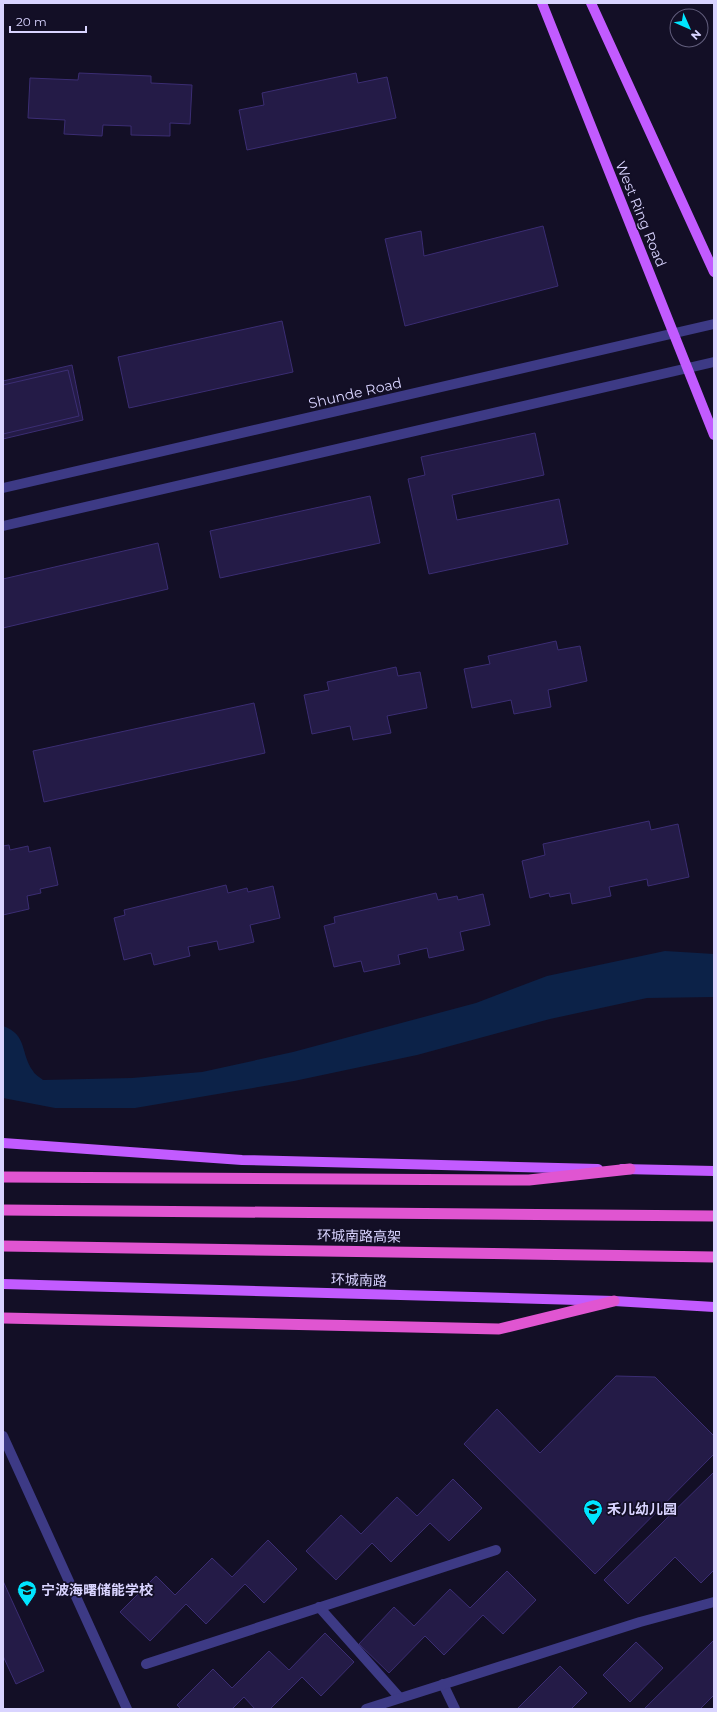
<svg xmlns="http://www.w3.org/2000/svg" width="717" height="1712" viewBox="0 0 717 1712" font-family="Montserrat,'Noto Sans SC',sans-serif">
<rect width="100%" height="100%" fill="#130f26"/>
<path fill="#0c2248" d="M665 951 714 954V997L647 998 550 1019 417 1055 294 1081 135 1108H55L3 1098V1026C28 1035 20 1053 33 1071 35 1075 40 1077 43 1080L132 1078 202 1072 293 1052 476 1003 547 976Z"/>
<path fill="#241b47" stroke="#3b2d73" d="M79 73 151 76V83L192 85 190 124 170 123V136L131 135V126L103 125 102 136 64 134 65 120 28 118 30 78 78 80Z
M356 73 358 83 387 77 396 118 247 150 239 110 264 105 262 93Z
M543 226 558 286 405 326 385 239 421 231 424 256Z
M282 321 293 372 129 408 118 357Z
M72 365 83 420 3 439V381Z
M68 370 79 416 3 434V385Z
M535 433 544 475 452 495 457 520 559 499 568 544 429 574 408 479 425 475 421 457Z
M370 496 380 543 220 578 210 531Z
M158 543 168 589 3 628V579Z
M556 641 558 650 580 646 587 681 548 690 551 707 514 714 511 700 472 708 464 669 490 664 488 656Z
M396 667 398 676 420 672 427 708 387 716 391 733 353 740 350 726 312 734 304 695 329 690 327 682Z
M254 703 265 753 44 802 33 751Z
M649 821 651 830 678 824 689 877 648 886 647 879 609 887 611 896 572 904 570 893 550 897 549 893 530 898 522 861 545 855 543 844Z
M9 845 10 850 28 846 29 852 50 847 58 885 40 889 41 893 27 896 29 909 3 915V846Z
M226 885 228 893 247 888 248 892 273 886 280 918 250 925 254 942 219 950 217 941 188 947 190 956 154 965 151 953 124 960 114 918 125 915 124 910Z
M436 893 438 900 457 896 458 900 483 894 490 925 460 932 464 950 429 958 427 948 398 955 400 964 364 972 361 961 334 967 324 926 335 923 334 917Z
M616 1376 655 1377 714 1436V1454L595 1574 464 1444 497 1409 540 1453Z
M714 1472V1570L701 1583 675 1557 628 1604 604 1580Z
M453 1479 482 1508 449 1541 430 1523 391 1562 372 1543 336 1580 306 1551 341 1515 361 1534 397 1497 417 1516Z
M268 1540 297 1569 264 1603 245 1584 206 1624 186 1604 150 1641 120 1612 156 1576 175 1595 212 1558 232 1577Z
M507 1571 536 1600 503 1634 483 1615 444 1655 425 1636 389 1673 359 1644 394 1607 414 1626 450 1589 470 1608Z
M3 1581 44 1671 16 1684 3 1656Z
M325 1633 354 1662 321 1696 302 1677 270 1709H255L244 1697 232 1709H181L177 1705 213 1669 232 1688 269 1651 289 1670Z
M714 1640V1695L700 1709H644Z
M636 1642 663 1668 630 1702 603 1675Z
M560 1666 587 1693 571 1709H517Z"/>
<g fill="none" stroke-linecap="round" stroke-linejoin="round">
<path stroke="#3d3a85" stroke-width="10" d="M319 1607 400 1698
M146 1664 496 1550
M443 1684 455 1709"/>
<path stroke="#3d3a85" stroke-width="10" d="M3 488 714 324
M3 526 714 362
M366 1709 640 1622 714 1602"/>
<path stroke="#3d3a85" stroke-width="10" d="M3 1436 127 1709"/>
<path stroke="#c25bff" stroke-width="10" d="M542 3 714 435
M591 3 714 272
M3 1143 242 1160 598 1169
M622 1169 714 1171
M3 1284 614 1301 714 1307"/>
<path stroke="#e055d1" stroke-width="11" d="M3 1177 529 1180 630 1169
M3 1210 714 1216
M3 1246 714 1257
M3 1318 499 1329 614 1301"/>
</g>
<defs>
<symbol id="school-pin" viewBox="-11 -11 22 30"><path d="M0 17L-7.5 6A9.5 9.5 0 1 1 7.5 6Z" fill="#00e5ff" stroke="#130f26"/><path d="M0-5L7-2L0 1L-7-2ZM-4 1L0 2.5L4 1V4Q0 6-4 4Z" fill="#111"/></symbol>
<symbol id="university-pin" viewBox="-11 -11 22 30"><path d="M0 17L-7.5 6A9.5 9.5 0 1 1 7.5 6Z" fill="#00e5ff" stroke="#130f26"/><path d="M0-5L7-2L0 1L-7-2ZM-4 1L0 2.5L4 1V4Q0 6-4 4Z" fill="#111"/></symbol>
</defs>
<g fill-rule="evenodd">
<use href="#school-pin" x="582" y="1498" width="22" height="30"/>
<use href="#university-pin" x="16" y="1579" width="22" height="30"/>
</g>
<g text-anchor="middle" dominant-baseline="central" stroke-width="3.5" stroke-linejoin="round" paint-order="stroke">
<g font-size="14" fill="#d9d4ff" stroke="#130f26">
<text transform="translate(641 214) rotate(68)">West Ring Road</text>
<text transform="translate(355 393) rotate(-13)">Shunde Road</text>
<text transform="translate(359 1236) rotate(1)">环城南路高架</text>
<text transform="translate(359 1280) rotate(2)">环城南路</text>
</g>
<g font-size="14" font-weight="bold" fill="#d9d4ff" stroke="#130f26" text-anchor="start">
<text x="607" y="1509">禾儿幼儿园</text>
<text x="41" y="1590">宁波海曙储能学校</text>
</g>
</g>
<rect width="717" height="1712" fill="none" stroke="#d9d4ff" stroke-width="8"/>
<g transform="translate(689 28) rotate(135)"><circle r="19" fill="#130f26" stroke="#625e7d"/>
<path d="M0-3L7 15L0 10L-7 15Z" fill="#00e5ff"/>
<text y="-6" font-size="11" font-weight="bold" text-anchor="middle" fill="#d9d4ff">N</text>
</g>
<path d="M10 26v6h76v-6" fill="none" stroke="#d9d4ff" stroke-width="2"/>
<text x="16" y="26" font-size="12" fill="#d9d4ff" stroke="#130f26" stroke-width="3" paint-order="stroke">20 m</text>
</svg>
